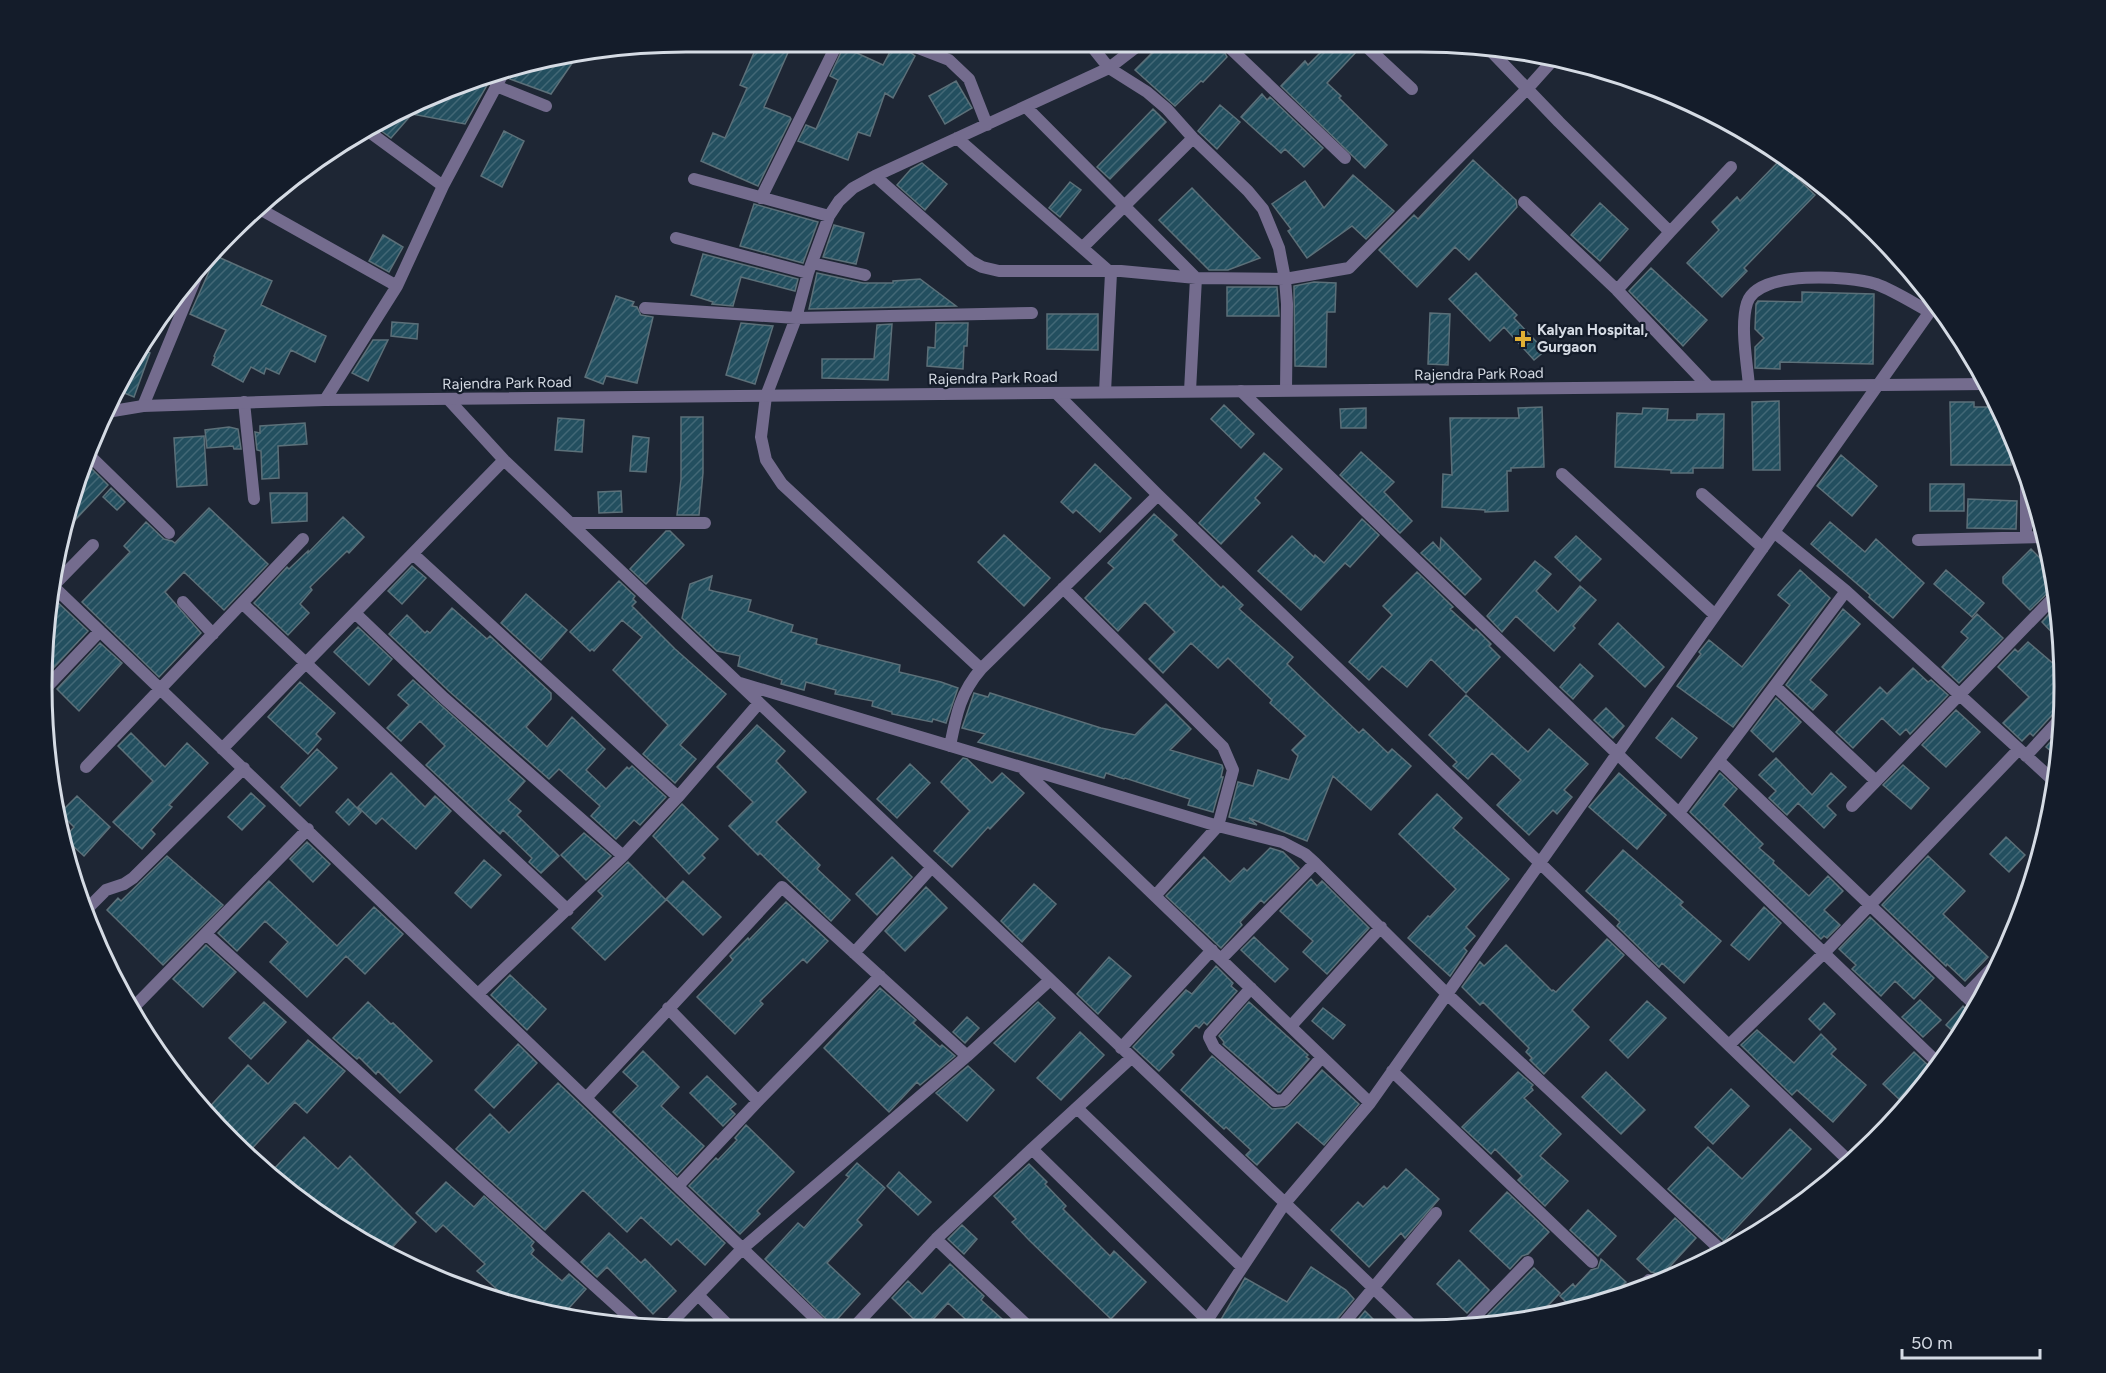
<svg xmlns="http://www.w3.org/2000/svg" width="2106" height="1373" viewBox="0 0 2106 1373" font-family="Figtree,sans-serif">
<defs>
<pattern id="building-hatch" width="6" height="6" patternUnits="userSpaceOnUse" patternTransform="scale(1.5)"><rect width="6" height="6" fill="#234f5f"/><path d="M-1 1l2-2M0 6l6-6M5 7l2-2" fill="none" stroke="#426876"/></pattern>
</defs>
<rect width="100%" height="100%" fill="#1e2634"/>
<path fill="url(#building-hatch)" stroke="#5c7079" stroke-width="1.5" d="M756 48H790L764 107 790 117 791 119 758 186 701 161 713 133 725 138 747 88 740 85Z
M843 48H846L883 65 892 48H904L915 56 893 98 885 93 870 136 858 132 848 160 798 141 806 125 816 129 838 80 830 76Z
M1157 48H1222L1227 57 1203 82 1201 81 1175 106 1135 70Z
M1325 48H1360L1327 83 1341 96 1339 98 1387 145 1365 168 1281 86 1305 61 1308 65Z
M577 56 551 94 510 79 514 68 562 57Z
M494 73 465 124 412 114 391 138 376 127 480 76Z
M956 81 972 108 945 124 929 96Z
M1262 94 1267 100 1270 97 1323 148 1304 167 1285 149 1281 153 1241 117Z
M1220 105 1240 122 1217 149 1198 131Z
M1153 109 1166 122 1110 179 1097 167Z
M504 131 524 141 502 187 481 176Z
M1473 160 1516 200 1517 207 1469 260 1455 247 1417 287 1379 250 1414 215 1418 219Z
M1779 161 1815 195 1744 268 1747 271 1722 297 1687 263 1719 230 1712 222 1737 197 1740 201Z
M922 163 947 184 925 210 897 185 911 169Z
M1353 175 1394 211 1366 239 1352 226 1307 258 1288 231 1291 229 1272 204 1305 181 1324 208Z
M1070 182 1081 190 1060 217 1049 208Z
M1192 188 1260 258 1228 270H1209L1159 220Z
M1600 203 1628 229 1600 261 1571 235Z
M754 204 818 222 803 263 740 246Z
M834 225 864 233 856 264 823 257Z
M383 235 403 247 389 272 369 261Z
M703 254 798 279 795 291 741 277 733 306 712 304 713 302 691 295Z
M216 256 272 281 261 305 326 336 315 362 291 350 279 374 266 368 264 374 251 367 243 382 212 365 215 357 214 356 226 330 190 314Z
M1651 268 1707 320 1683 346 1629 291Z
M817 273 863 283H893V281L920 279 956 306 809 309Z
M1476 273 1517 315 1514 318 1545 351 1534 360 1504 327 1490 341 1449 299Z
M1314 282 1336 283 1335 312H1327L1326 367 1295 366 1294 286Z
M1227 287H1277L1279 316H1227Z
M1802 292 1874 294 1873 364 1780 362V369L1755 368V347L1764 338 1755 329 1756 304 1758 301 1802 302Z
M616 296 634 302 632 306 637 307 641 315 653 317 637 383 606 376 603 384 585 377Z
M1430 313 1450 314 1448 365 1428 364Z
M1047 314H1098V350L1047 349Z
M392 322 418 324 417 339 391 336Z
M741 323 773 326 755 384 726 375Z
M936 323H968L967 346H964L963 369 927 366 928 347 935 348Z
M892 324 888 380 822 378V359H874L877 325Z
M373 340H388L368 381 352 373Z
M143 350 150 353 134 397 119 391Z
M1779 401 1780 470H1753L1752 402Z
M1950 402H1974V407H1999L2010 436 2011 465H1951Z
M1224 405 1254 434 1241 448 1211 419Z
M1542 407 1544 467 1511 468V471H1507L1508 511 1485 512V510L1442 507 1443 474 1452 475 1450 418H1519L1518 408Z
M1366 408V428H1341L1340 409Z
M1643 408 1668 409 1667 420H1697V414H1724L1723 468H1693V473H1671V470L1615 467 1617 413 1642 414Z
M681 417H703V473L699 515H677L681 479Z
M558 418 584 420 582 452 555 450Z
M305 423 307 444 278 446 279 478 262 479 261 451 257 450 255 432 260 433V426Z
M229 427 238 429 241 449H234L233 446 207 448 205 430Z
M204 436 207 485 177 487 174 438Z
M633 436 649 438 646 472 630 471Z
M1361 452 1394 482 1384 492 1412 521 1400 533 1340 475Z
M1264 453 1282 469 1255 498 1260 503 1221 544 1199 523Z
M1841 455 1877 486 1852 516 1817 486Z
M84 461 108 485 61 535 64 520Z
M1095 464 1131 498 1100 532 1076 510 1073 513 1061 502Z
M1930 484H1964V511H1930Z
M111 488 125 502 117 510 103 497Z
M621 491 622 512 599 513 598 492Z
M270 493H307V521L272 523Z
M1968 499 2017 501 2016 529 1967 528Z
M209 508 268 564 224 610 184 572 165 592 201 633 159 677 82 602 130 552 124 546 146 522 164 539 172 541 175 543Z
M1154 514 1177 535 1172 540 1221 588 1223 586 1243 605 1239 609 1293 657 1287 664 1319 695 1359 733 1363 729 1388 753 1392 749 1411 766 1371 810 1333 776 1307 841 1249 818 1257 825 1229 817 1238 782 1253 786 1258 770 1289 780 1298 756 1292 750 1306 736 1270 703 1272 700 1228 658 1218 668 1191 643 1163 673 1149 659 1175 632 1145 602 1118 631 1085 598 1114 568 1108 563Z
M343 517 364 537 349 553 347 551 310 587 312 590 300 604 309 613 288 635 254 603 287 567 289 569 308 551V553Z
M1362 519 1379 535 1350 567 1345 563 1301 610 1258 571 1292 536 1314 557 1315 555 1324 563Z
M1830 522 1865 552 1876 539 1924 583 1893 618 1869 597 1870 595 1811 544Z
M666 531H670L684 545 646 584 630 569Z
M1004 535 1050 578 1024 606 978 562Z
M1576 536 1601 559 1580 581 1555 557Z
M1441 538 1481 579 1465 595 1421 553 1433 542 1440 550Z
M2031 549 2050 568 2053 588 2030 610 2003 583V577Z
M1535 561 1551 574 1536 591 1558 612 1580 586 1596 600 1573 626 1575 628 1554 651 1516 616 1502 632 1487 616Z
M412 566 426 578 402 604 388 591Z
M1800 570 1830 598 1733 727 1677 686 1701 654 1699 652 1709 640 1742 667 1790 605 1778 595Z
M1946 570 1984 603 1972 617 1934 584Z
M1417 572 1453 607 1450 609 1474 631 1476 629 1491 644 1489 646 1500 657 1466 693 1431 659 1407 687 1382 666 1369 680 1349 662 1392 615 1383 606Z
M712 576 709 590 751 600 748 611 793 625 791 632 817 639 816 644 900 665 899 672 941 682 958 688 946 723 933 719 932 722 892 714V712L872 706 873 701 835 694 836 690 806 682 804 690 781 684 782 680 738 666 740 656 717 651 682 618 690 584Z
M619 581 635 596 633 599 636 602 632 606 675 649 726 694 680 745 696 759 675 783 643 754 668 725 613 670 642 637 622 620 594 651 592 649 590 651 570 632Z
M526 594 567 630 541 660 501 623Z
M51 596 88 631 45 677 43 675V644Z
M2056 606 2062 643 2042 622Z
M452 608 487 639 490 636 551 693V699L526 727 547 747 572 717 605 749 586 770 606 789 627 767 629 769 632 766 666 797 640 825 634 820 616 839 591 816 600 806 559 769 549 779 450 692 389 634 407 615 425 633 427 631 430 633Z
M1843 609 1860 624 1810 680 1827 695 1813 710 1786 685Z
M1977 614 2003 638 1959 683 1942 667 1968 638 1961 632Z
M1618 623 1664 667 1645 687 1599 644Z
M358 627 392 659 369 685 334 652Z
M2028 642 2062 671 2060 711 2054 713 2033 736 2030 733 2022 741 2003 723 2029 697 1998 667 2015 649 2018 652Z
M100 643 122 663 79 711 57 689Z
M1580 664 1593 676 1573 699 1560 687Z
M1913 668 1928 682 1931 680 1948 695 1910 734 1906 729 1900 735 1882 718 1853 748 1836 732 1880 687 1887 694Z
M413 680 525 781 508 800 521 811 517 815 559 856 541 873 529 862 532 858 503 830 500 834 426 765 445 746 420 721 401 741 387 728 409 705 398 695Z
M300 682 335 713 316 734 321 739 308 754 268 717Z
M974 693 988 697 990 693 1101 728 1135 735 1166 704 1191 729 1170 750 1222 765 1223 768 1221 777H1223L1213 812 1188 805 1190 799 1125 778 1124 779 1106 773 1104 778 978 742 985 734 962 728Z
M1466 695 1528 752 1549 729 1588 764 1564 790 1572 797 1557 814 1553 810 1529 835 1497 805 1521 780 1492 753 1468 779 1453 766 1457 762 1429 735Z
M1776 698 1801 722 1773 752 1751 731Z
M1606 708 1624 726 1613 738 1594 720Z
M1956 710 1980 732 1946 767 1922 745Z
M1672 718 1697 738 1681 758 1656 738Z
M757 725 785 751 776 761 806 792 776 822 820 865 817 869 850 900 831 921 760 853 758 855 729 826 753 802 717 767Z
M2060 731 2059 752V758L2046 747Z
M131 733 165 767 187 743 208 763 169 805 172 807 151 830 155 834 142 849 113 822 153 781 118 746Z
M317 749 337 768 300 806 281 787Z
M963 758 967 759 992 783 1002 773 1024 793 990 829 988 827 952 867 934 851 970 811 941 782Z
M1776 758 1812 795 1831 773 1846 787 1827 806 1836 815 1824 828 1798 803 1787 815 1769 798 1776 791 1759 775Z
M910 764 930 783 897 818 877 799Z
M1903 765 1929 788 1911 809 1883 785Z
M391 773 425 807 435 796 451 811 416 849 382 818 376 824 358 807Z
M1619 773 1666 815 1637 849 1589 807Z
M1720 773 1737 789 1723 805 1763 844 1759 848 1774 861 1773 863 1809 896 1828 876 1843 891 1824 910 1840 925 1827 938 1824 936 1821 939 1690 812Z
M251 793 265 806 242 830 228 817Z
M1437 794 1462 818 1453 828 1509 879 1466 927 1475 936 1464 948 1467 951 1450 976 1408 938 1428 916 1430 917 1456 889 1399 834Z
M77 796 110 827 84 856 64 838 74 827 60 813Z
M348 799 361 812 349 825 336 812Z
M682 804 718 839 702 855 705 858 689 874 653 836Z
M584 833 611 856 586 880 561 855Z
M2006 837 2025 855 2009 872 1990 854Z
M307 842 330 864 313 882 290 859Z
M1270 848 1283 852 1299 868 1264 903 1261 900 1240 922 1242 925 1221 948 1166 896 1204 857 1230 882 1244 868 1247 871Z
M1623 850 1683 902 1680 905 1721 941 1684 983 1662 963 1659 967 1617 926 1620 922 1586 891Z
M167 856 223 905 163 965 107 910 118 898 121 901Z
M1928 856 1965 891 1943 914 1988 957 1965 981 1947 964 1946 966 1882 905Z
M892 857 912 877 877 915 856 894Z
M484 860 501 875 471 908 455 893Z
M628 862 666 900 605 960 572 928 603 896 598 891Z
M1311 879 1317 886 1322 881 1369 928 1327 974 1303 952 1313 941 1280 911Z
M269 881 337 946 374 907 403 934 365 974 346 956 307 997 270 962 288 942 265 921 237 951 218 933Z
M683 881 721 917 703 935 666 899Z
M1034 884 1056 904 1022 942 1001 921Z
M926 887 947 908 905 951 885 931Z
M786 902 828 941 807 963 803 959 760 1001 763 1004 735 1034 697 997 733 960 730 956 748 938 749 940Z
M1764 907 1781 923 1749 960 1731 945Z
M1870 917 1934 978 1914 999 1895 981 1881 996 1852 969 1856 965 1839 949Z
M1254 937 1288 969 1275 982 1241 950Z
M1607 939 1624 955 1572 1010 1589 1027 1544 1074 1530 1060 1532 1058 1526 1052 1529 1048 1483 1002 1480 1005 1462 987 1480 962 1484 966 1506 945 1552 991 1553 990 1556 992Z
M206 945 236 972 203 1007 173 979Z
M1109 957 1131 976 1098 1014 1077 994Z
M1216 966 1233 983 1231 986 1237 991 1207 1025 1204 1022 1199 1028 1196 1025 1171 1052 1174 1055 1159 1071 1133 1047 1186 990 1192 994Z
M510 975 546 1009 527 1030 491 995Z
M880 988 916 1020 913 1023 940 1047 942 1045 955 1056 920 1085 917 1082 889 1112 824 1048Z
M1920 1000 1941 1020 1923 1037 1902 1017Z
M1647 1001 1666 1018 1628 1058 1610 1040Z
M264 1002 286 1022 251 1059 229 1038Z
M368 1002 391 1024 393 1023 432 1061 400 1093 378 1071 376 1074 359 1057 357 1059 333 1038Z
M1038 1002 1055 1018 1015 1062 994 1043Z
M1249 1002 1308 1055 1306 1057 1309 1059 1280 1092H1278L1223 1044 1224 1042 1219 1036Z
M1824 1003 1835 1014 1820 1030 1809 1019Z
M1963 1006 1973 1016 1958 1036 1946 1025Z
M1323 1008 1345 1025 1333 1039 1312 1021Z
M967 1017 979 1028 965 1043 953 1032Z
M1757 1030 1794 1063 1821 1034 1836 1049 1831 1054 1866 1085 1833 1122 1797 1090 1792 1095 1741 1045Z
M1080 1032 1104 1055 1061 1100 1037 1078Z
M308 1040 345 1071 307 1113 295 1102 246 1155 204 1113 248 1065 268 1084Z
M518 1044 537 1063 494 1108 475 1090Z
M643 1051 679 1087 661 1106 704 1146 677 1175 613 1112 638 1086 623 1072Z
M1914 1052 1931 1068 1900 1100 1883 1084Z
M1212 1056 1272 1109 1285 1108 1290 1105 1322 1070 1359 1104 1324 1145 1297 1122 1257 1165 1246 1155 1251 1150 1226 1127 1224 1129 1181 1090Z
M968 1066 994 1090 967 1121 936 1093Z
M1518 1072 1533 1085 1531 1087 1533 1090 1524 1098 1561 1134 1540 1156 1568 1181 1545 1206 1518 1180 1522 1176 1495 1149 1491 1154 1462 1127Z
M1606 1072 1645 1110 1621 1134 1582 1097Z
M707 1076 736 1104 730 1109 735 1114 723 1126 690 1093Z
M558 1083 725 1243 705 1265 677 1239 671 1245 641 1217 627 1232 583 1190 545 1230 456 1149 490 1114 509 1133Z
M1731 1089 1749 1106 1713 1144 1695 1127Z
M746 1125 794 1172 757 1211 760 1214 740 1234 689 1186 716 1158 718 1160 737 1140 735 1138Z
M1790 1129 1811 1149 1724 1241 1668 1189 1708 1147 1742 1179Z
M304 1137 338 1169 350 1156 416 1222 386 1254 303 1198 273 1170Z
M857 1163 885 1188 857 1220 862 1225 827 1263 860 1294 832 1325 765 1259 798 1223 804 1228 849 1177 846 1175Z
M1029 1164 1047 1182 1045 1184 1066 1206 1063 1209 1110 1256 1114 1251 1146 1282 1111 1319 1029 1240 1012 1222 1016 1219 994 1196Z
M1406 1169 1439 1199 1405 1238 1401 1233 1369 1267 1331 1230 1358 1202 1363 1207 1384 1186 1387 1189Z
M899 1172 931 1202 918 1215 887 1186Z
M446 1182 474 1207 484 1196 534 1242 531 1246 534 1250 531 1254 562 1281 569 1274 586 1289 561 1317 518 1309 477 1271 485 1264 443 1225 436 1232 416 1213Z
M1507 1192 1549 1232 1528 1254 1522 1256 1510 1269 1470 1231Z
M1588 1210 1616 1236 1598 1256 1570 1230Z
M1675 1218 1696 1238 1662 1275 1651 1272 1637 1259Z
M962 1225 977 1239 964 1254 948 1239Z
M609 1233 641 1263 645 1259 676 1291 653 1314 607 1267 597 1277 581 1262Z
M1601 1259 1626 1282 1609 1301 1575 1311 1560 1296 1573 1284 1575 1287 1591 1270 1598 1268Z
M1459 1260 1489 1290 1467 1313 1437 1284Z
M950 1264 984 1296 981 1300 1011 1327H974L948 1303 926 1327H922L892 1298 908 1281 922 1294Z
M1311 1267 1346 1290 1354 1299 1333 1324 1331 1329H1228L1219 1323 1245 1278 1287 1302Z
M1534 1268 1560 1293 1537 1317 1480 1327 1478 1325Z
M1365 1311 1383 1329H1350Z"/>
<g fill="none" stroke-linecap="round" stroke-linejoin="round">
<path stroke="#746c8e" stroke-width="12" d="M918 48 949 60 969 79 987 125
M1093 48 1109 68 1147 92 1167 109 1193 138 1248 191 1263 209 1279 248 1285 279 1287 304 1286 390
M1230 48 1345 158
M1368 48 1412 89
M1488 48 1559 122 1670 232 1617 290 1708 386
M496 86 546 106
M1026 107 1196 278 1190 391
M368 131 443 186
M957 138 1111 273 1105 392
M875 176 971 261 982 267 999 271H1121L1196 278 1285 279 1349 268 1528 88 1554 59
M694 179 829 216
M761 198 835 48
M1524 202 1617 290
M258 208 397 286
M1670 232 1731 167
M676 238 808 273
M1083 247 1193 138
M812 263 865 275
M645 308 796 318 1032 313
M1749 386C1747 362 1740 326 1747 303 1758 269 1850 276 1876 284 1895 291 1913 303 1930 312
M1241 391 1938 1063
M1056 393 1158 495 1850 1162
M448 399 504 460 1285 1203 1416 1329
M325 400 397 286 443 186 505 70
M244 402 254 499
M143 406 202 263
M87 453 169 533
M1562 474 1715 615
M2026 477V537
M1702 494 1763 548
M570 523H705
M1774 532 1846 591 2056 783
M1918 540 2045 537
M413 554 678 797
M53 586 824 1327
M53 586 93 545
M1063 588 1223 747 1233 770 1218 826 1155 896
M183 602 213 634
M242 603 568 910
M355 613 444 698 623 856
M981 669 782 484 766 460 761 437 766 396 796 318 808 273 829 216 839 201 853 188 875 176 1109 68 1135 48
M740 683 1218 826 1282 842 1305 854 1315 863 1447 994 1724 1253
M1775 686 1876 781
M43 691 100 631
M950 746C956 716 960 693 981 669L1158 495
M222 749 504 460
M2026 756 2060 719
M1719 761 1978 1008
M86 767 303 539
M1024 770 1370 1103
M1852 806 2055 596
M1679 813 1846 591
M87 909 106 890 124 884 133 878 244 768
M206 934 639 1326
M854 953 932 867
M1221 959 1315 863
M1251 988 1210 1034 1209 1037 1214 1047 1275 1101 1284 1100 1322 1057
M478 994 623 856 678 797 759 703
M1965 996 2000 960
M668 1008 758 1101
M130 1011 308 829
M1291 1026 1381 927
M1729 1045 1824 953 2019 749
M1121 1048 1212 950
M1131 1058 1032 1149 1207 1320
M1392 1071 1592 1262
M586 1098 782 887 967 1056
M1077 1108 1242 1267
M678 1186 758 1101 880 976
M936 1239 1032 1149
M1637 1290 1649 1280 1657 1282
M698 1295 729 1326
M668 1326 743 1248 967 1056 1050 980
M854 1327 936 1239 1030 1328
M1202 1328 1285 1203 1370 1103 1936 303
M1339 1329 1436 1213
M1462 1330 1528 1262"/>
<path stroke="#746c8e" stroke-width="12" d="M107 412 143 406 325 400 1987 384"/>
</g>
<path fill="#e0b034" stroke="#141c2a" stroke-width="2" d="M1520 330h6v6h6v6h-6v6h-6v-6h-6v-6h6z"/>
<g text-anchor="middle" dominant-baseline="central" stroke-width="4.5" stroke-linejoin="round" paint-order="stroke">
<g font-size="15" font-weight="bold" fill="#d5dbe4" stroke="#141c2a" text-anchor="start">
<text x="1537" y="330">Kalyan Hospital,<tspan x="1537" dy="17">Gurgaon</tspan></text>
</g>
<g font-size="15" fill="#d5dbe4" stroke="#141c2a">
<text transform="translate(1479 374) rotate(-1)">Rajendra Park Road</text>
<text transform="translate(993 378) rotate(-1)">Rajendra Park Road</text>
<text transform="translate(507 383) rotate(-1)">Rajendra Park Road</text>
</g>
</g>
<path d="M0 0H2106V1373H0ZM686 52H1420A634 634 0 0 1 2054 686V686A634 634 0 0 1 1420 1320H686A634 634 0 0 1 52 686V686A634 634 0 0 1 686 52Z" fill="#141c2a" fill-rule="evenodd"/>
<path fill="none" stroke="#d5dbe4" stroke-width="3" d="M686 52H1420A634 634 0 0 1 2054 686V686A634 634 0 0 1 1420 1320H686A634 634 0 0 1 52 686V686A634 634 0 0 1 686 52Z"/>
<path d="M1902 1349v9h138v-9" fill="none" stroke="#d5dbe4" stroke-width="3"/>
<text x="1911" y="1349" font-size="18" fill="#d5dbe4" stroke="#141c2a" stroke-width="4.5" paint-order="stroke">50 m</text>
</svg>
